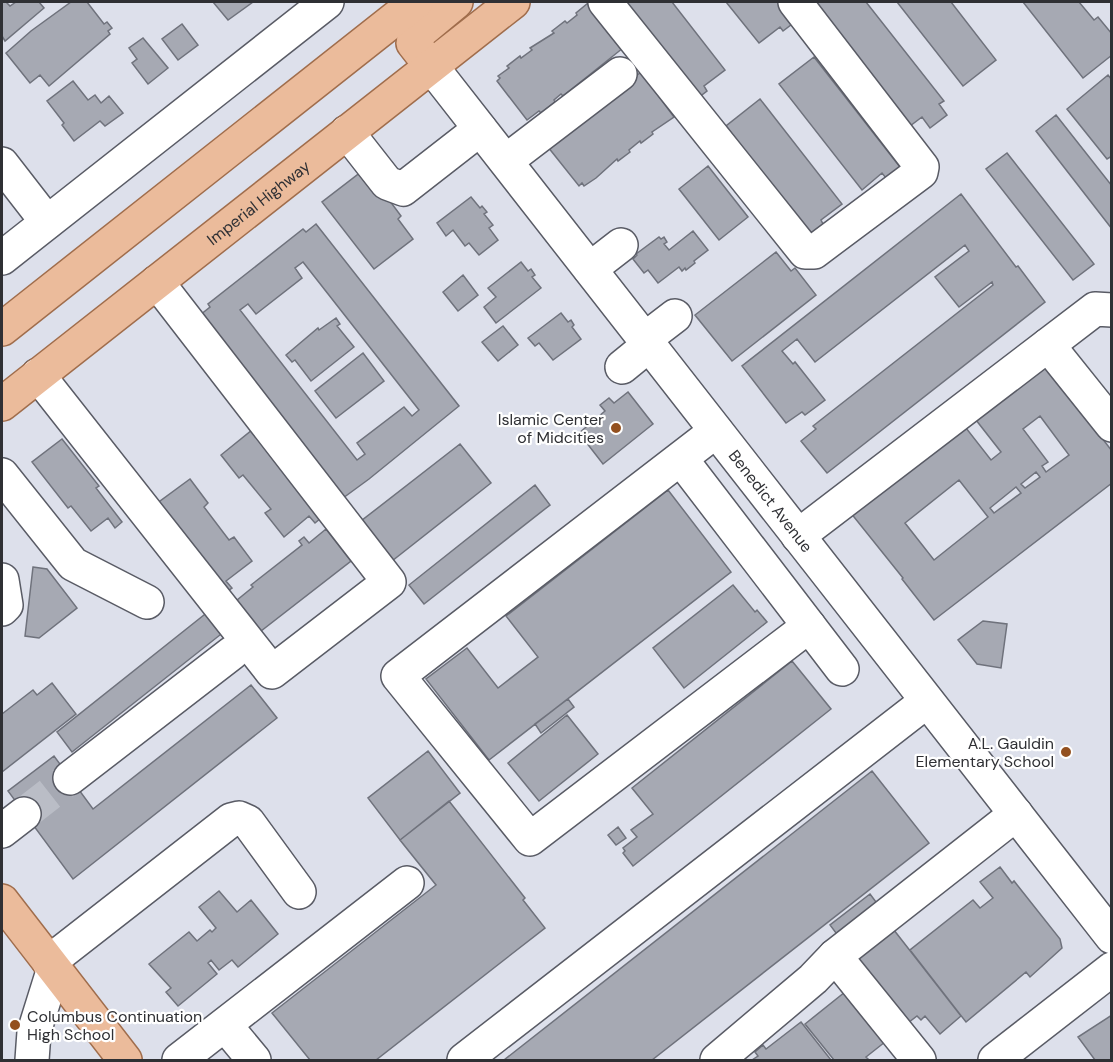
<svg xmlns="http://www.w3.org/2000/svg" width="1113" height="1062" viewBox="0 0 1113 1062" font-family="'DM Sans',sans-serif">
<rect width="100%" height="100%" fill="#dde0eb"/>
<path fill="#a6a9b3" stroke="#6f727c" stroke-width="1.5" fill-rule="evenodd" d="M2 2H6L10 6 16 2H39L44 8 5 41 2 36Z
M71 2H87L104 24 107 22 112 28 108 31 110 34 49 86 40 75 30 83 6 53 31 31Z
M213 2H253L228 20Z
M617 2H672L725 70 704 86 707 91 694 101Z
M726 2H781L796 21 783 31 780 27 759 43Z
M812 2H866L944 101 939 104 947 115 930 128 922 117 910 126Z
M897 2H951L996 60 963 86Z
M1023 2H1079L1094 20 1098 17 1112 34V55L1083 78Z
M588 3 623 48 563 96 561 94 554 100 555 102 541 113 539 111 527 120 497 81 500 78 498 76 509 68 507 66 520 56 521 58 532 50 530 48 554 33 552 31 565 21 567 23 577 15 576 13Z
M182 24 198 45 178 60 162 39Z
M143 38 168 68 148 84 132 63 137 59 129 48Z
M814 57 900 167 886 178 882 173 862 190 779 84Z
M641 72 674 117 652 132 653 134 641 143 640 141 629 150 630 152 618 161 617 159 596 178 584 186 582 183 579 186 548 147Z
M1108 75 1112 80V156L1107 159 1067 109Z
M73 81 88 100 95 95 101 103 109 96 123 113 105 126 100 121 74 141 62 125 64 123 47 101Z
M760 99 842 204 821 220 824 226 811 236 726 126Z
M1056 115 1112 186V229L1036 131Z
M1007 153 1094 264 1073 280 986 169Z
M708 166 748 217 719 240 679 189Z
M361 172 375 181 401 216 398 219 413 239 374 269 322 202Z
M961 194 1016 267 1018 266 1045 302 827 473 801 441 816 429 813 426 993 285 992 282 959 307 935 277 969 251 965 245 815 362 797 339 782 351 793 364 795 362 825 400 805 415 802 412 786 423 742 366Z
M471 197 480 208 482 206 487 212 484 214 493 225 489 228 498 240 479 255 469 243 465 246 453 230 446 236 437 223Z
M316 224 459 406 369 479 343 498 200 315 210 307 208 304 303 229 306 232ZM303 262 419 410 412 416 404 407 357 443 365 454 357 460 240 310 248 304 256 314 302 278 295 268Z
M693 231 708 250 694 261 695 263 686 270 685 268 682 271 679 267 658 283 648 270 644 273 633 259 637 255 636 254 659 237 661 239 664 237 667 242 664 244 669 250Z
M776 252 791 271 795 268 816 295 732 361 695 315Z
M521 262 528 271 531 269 535 275 532 277 541 288 496 323 484 307 496 297 488 288Z
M463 275 478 295 458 311 443 292Z
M561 313 568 322 571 320 574 325 572 327 581 339 553 360 539 343 535 346 528 338Z
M336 318 340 324 337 326 354 347 311 381 295 360 292 362 286 355 318 328 319 330Z
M503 326 518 345 498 361 482 342Z
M363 353 384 381 336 418 315 391Z
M1038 356 1112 451V483L934 620 902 579 903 578 846 507 959 419 991 460 1001 452 969 411ZM1040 416 1069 455 1046 472 1042 466 1048 462 1023 429ZM1036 472 1040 477 1025 488 1021 484ZM959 480 988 517 934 560 905 523ZM1016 487 1021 493 994 513 990 508Z
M628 392 653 424 603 464 579 433 605 411 600 405 609 398 614 403Z
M257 426 327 513 315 523 309 516 284 537 265 513 271 509 243 475 239 478 221 455Z
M62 439 99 486 96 488 122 522 115 528 108 518 91 531 71 506 68 508 32 462Z
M460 444 491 483 392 561 361 521Z
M190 479 208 503 204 507 229 540 234 537 252 561 226 581 232 588 219 597 152 507Z
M535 485 550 505 424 604 409 585Z
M668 490 731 572 489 760 426 679 467 648 498 688 538 657 506 616Z
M326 529 351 561 261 631 257 627 248 634 226 605 235 598 237 600 253 587 251 585 302 545 299 541 304 537 309 543Z
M33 567 47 569 77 608 39 638 25 636Z
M733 585 755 612 757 610 767 622 684 688 653 648Z
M209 611 225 631 72 752 57 732Z
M983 621 1007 624 1001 668 977 664 958 640Z
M792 661 831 709 633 866 623 853 625 851 623 848 637 837 631 830 653 814 632 788Z
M52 683 76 714 2 772V714L33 690 37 695Z
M251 685 277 718 73 879 8 791 54 756 93 809Z
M568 699 574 707 541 733 535 724Z
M567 715 598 754 539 801 508 763Z
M428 751 460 793 400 840 368 798Z
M872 771 929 843 652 1060H504Z
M449 801 525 898 523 900 545 928 376 1060H310L272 1013 436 885 400 840Z
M618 827 626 838 616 845 608 835Z
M1000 867 1012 883 1014 881 1060 939 1062 948 1030 977 1026 972 966 1022 910 950 973 900 980 908 993 898 980 882Z
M219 891 237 912 251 900 278 934 238 967 232 960 219 970 211 960 208 963 217 974 178 1006 166 992 171 988 149 964 189 932 197 941 210 930 212 932 216 928 199 907Z
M870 894 882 910 842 941 830 925Z
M890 925 961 1016 940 1034 925 1016 921 1020 917 1016 904 1026 850 957Z
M845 992 885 1042 866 1057 869 1060H834L805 1024Z
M1112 1015V1060H1095L1078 1037Z
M801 1022 831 1060H752L758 1056 755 1052 763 1045 766 1049Z"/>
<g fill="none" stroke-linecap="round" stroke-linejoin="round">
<path stroke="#babdc6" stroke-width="33" stroke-dasharray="33 16" stroke-linecap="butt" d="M24 814 70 778"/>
<defs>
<g id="minor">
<path d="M605 2 805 252H814L921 172 922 167 795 2"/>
<path id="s1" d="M431 66 1112 937"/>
<path d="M347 132 387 183 403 189 480 129"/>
<path d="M506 161 620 74"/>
<path d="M2 164 47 222"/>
<path d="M2 258 327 2"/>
<path d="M590 269 621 245"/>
<path d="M645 339 675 316"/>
<path d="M1048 345 1112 425"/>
<path d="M622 367 649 345"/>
<path d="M38 375 272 672 389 582 157 282"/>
<path d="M716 431 398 676 530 839 809 626"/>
<path d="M681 459 842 669"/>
<path d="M2 475 73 564 147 602"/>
<path d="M798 536 1095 309 1112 310"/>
<path d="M2 580 6 605 2 609"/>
<path d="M70 778 232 653"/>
<path d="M2 831 24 814"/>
<path d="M835 956 919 1060"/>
<path d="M49 962 231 820 239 818 248 822 299 892"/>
<path d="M225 1025 254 1060"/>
<path d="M32 1060 34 1032 54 968"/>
<path d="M179 1060 407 883"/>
<path d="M464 1060 927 701"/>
<path d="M717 1060 813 979 835 956 1016 814"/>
<path d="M995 1060 1112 969"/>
</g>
<g id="major">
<path d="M431 66 413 43 421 31 456 2"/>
<path d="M2 329 416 2"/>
<path id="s2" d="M2 404 513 2"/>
<path d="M2 901 125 1060"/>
</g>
</defs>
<use href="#minor" stroke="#595b65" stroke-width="36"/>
<use href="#major" stroke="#a06d4c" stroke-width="36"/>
<use href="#minor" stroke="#fff" stroke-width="33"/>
<use href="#major" stroke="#ebbb9b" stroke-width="33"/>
</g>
<g fill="#93501f" stroke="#fff" stroke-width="2">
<circle cx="616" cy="428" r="6"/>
<circle cx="1066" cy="752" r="6"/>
<circle cx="15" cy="1025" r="6"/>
</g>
<g text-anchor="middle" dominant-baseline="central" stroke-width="4.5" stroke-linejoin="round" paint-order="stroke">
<g font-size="16" fill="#2f3034" stroke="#fff">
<text stroke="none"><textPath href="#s2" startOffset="326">Imperial Highway</textPath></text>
<text stroke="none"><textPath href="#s1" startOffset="552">Benedict Avenue</textPath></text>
</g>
<g font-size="16" fill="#2f3034" stroke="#fff" text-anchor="end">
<text x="604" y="419">Islamic Center<tspan x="604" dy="18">of Midcities</tspan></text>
<text x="1054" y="743">A.L. Gauldin<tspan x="1054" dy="18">Elementary School</tspan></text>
<text x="27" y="1016" text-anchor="start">Columbus Continuation<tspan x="27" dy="18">High School</tspan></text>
</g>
</g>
<rect width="1113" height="1062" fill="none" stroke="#2f3034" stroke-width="6"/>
</svg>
